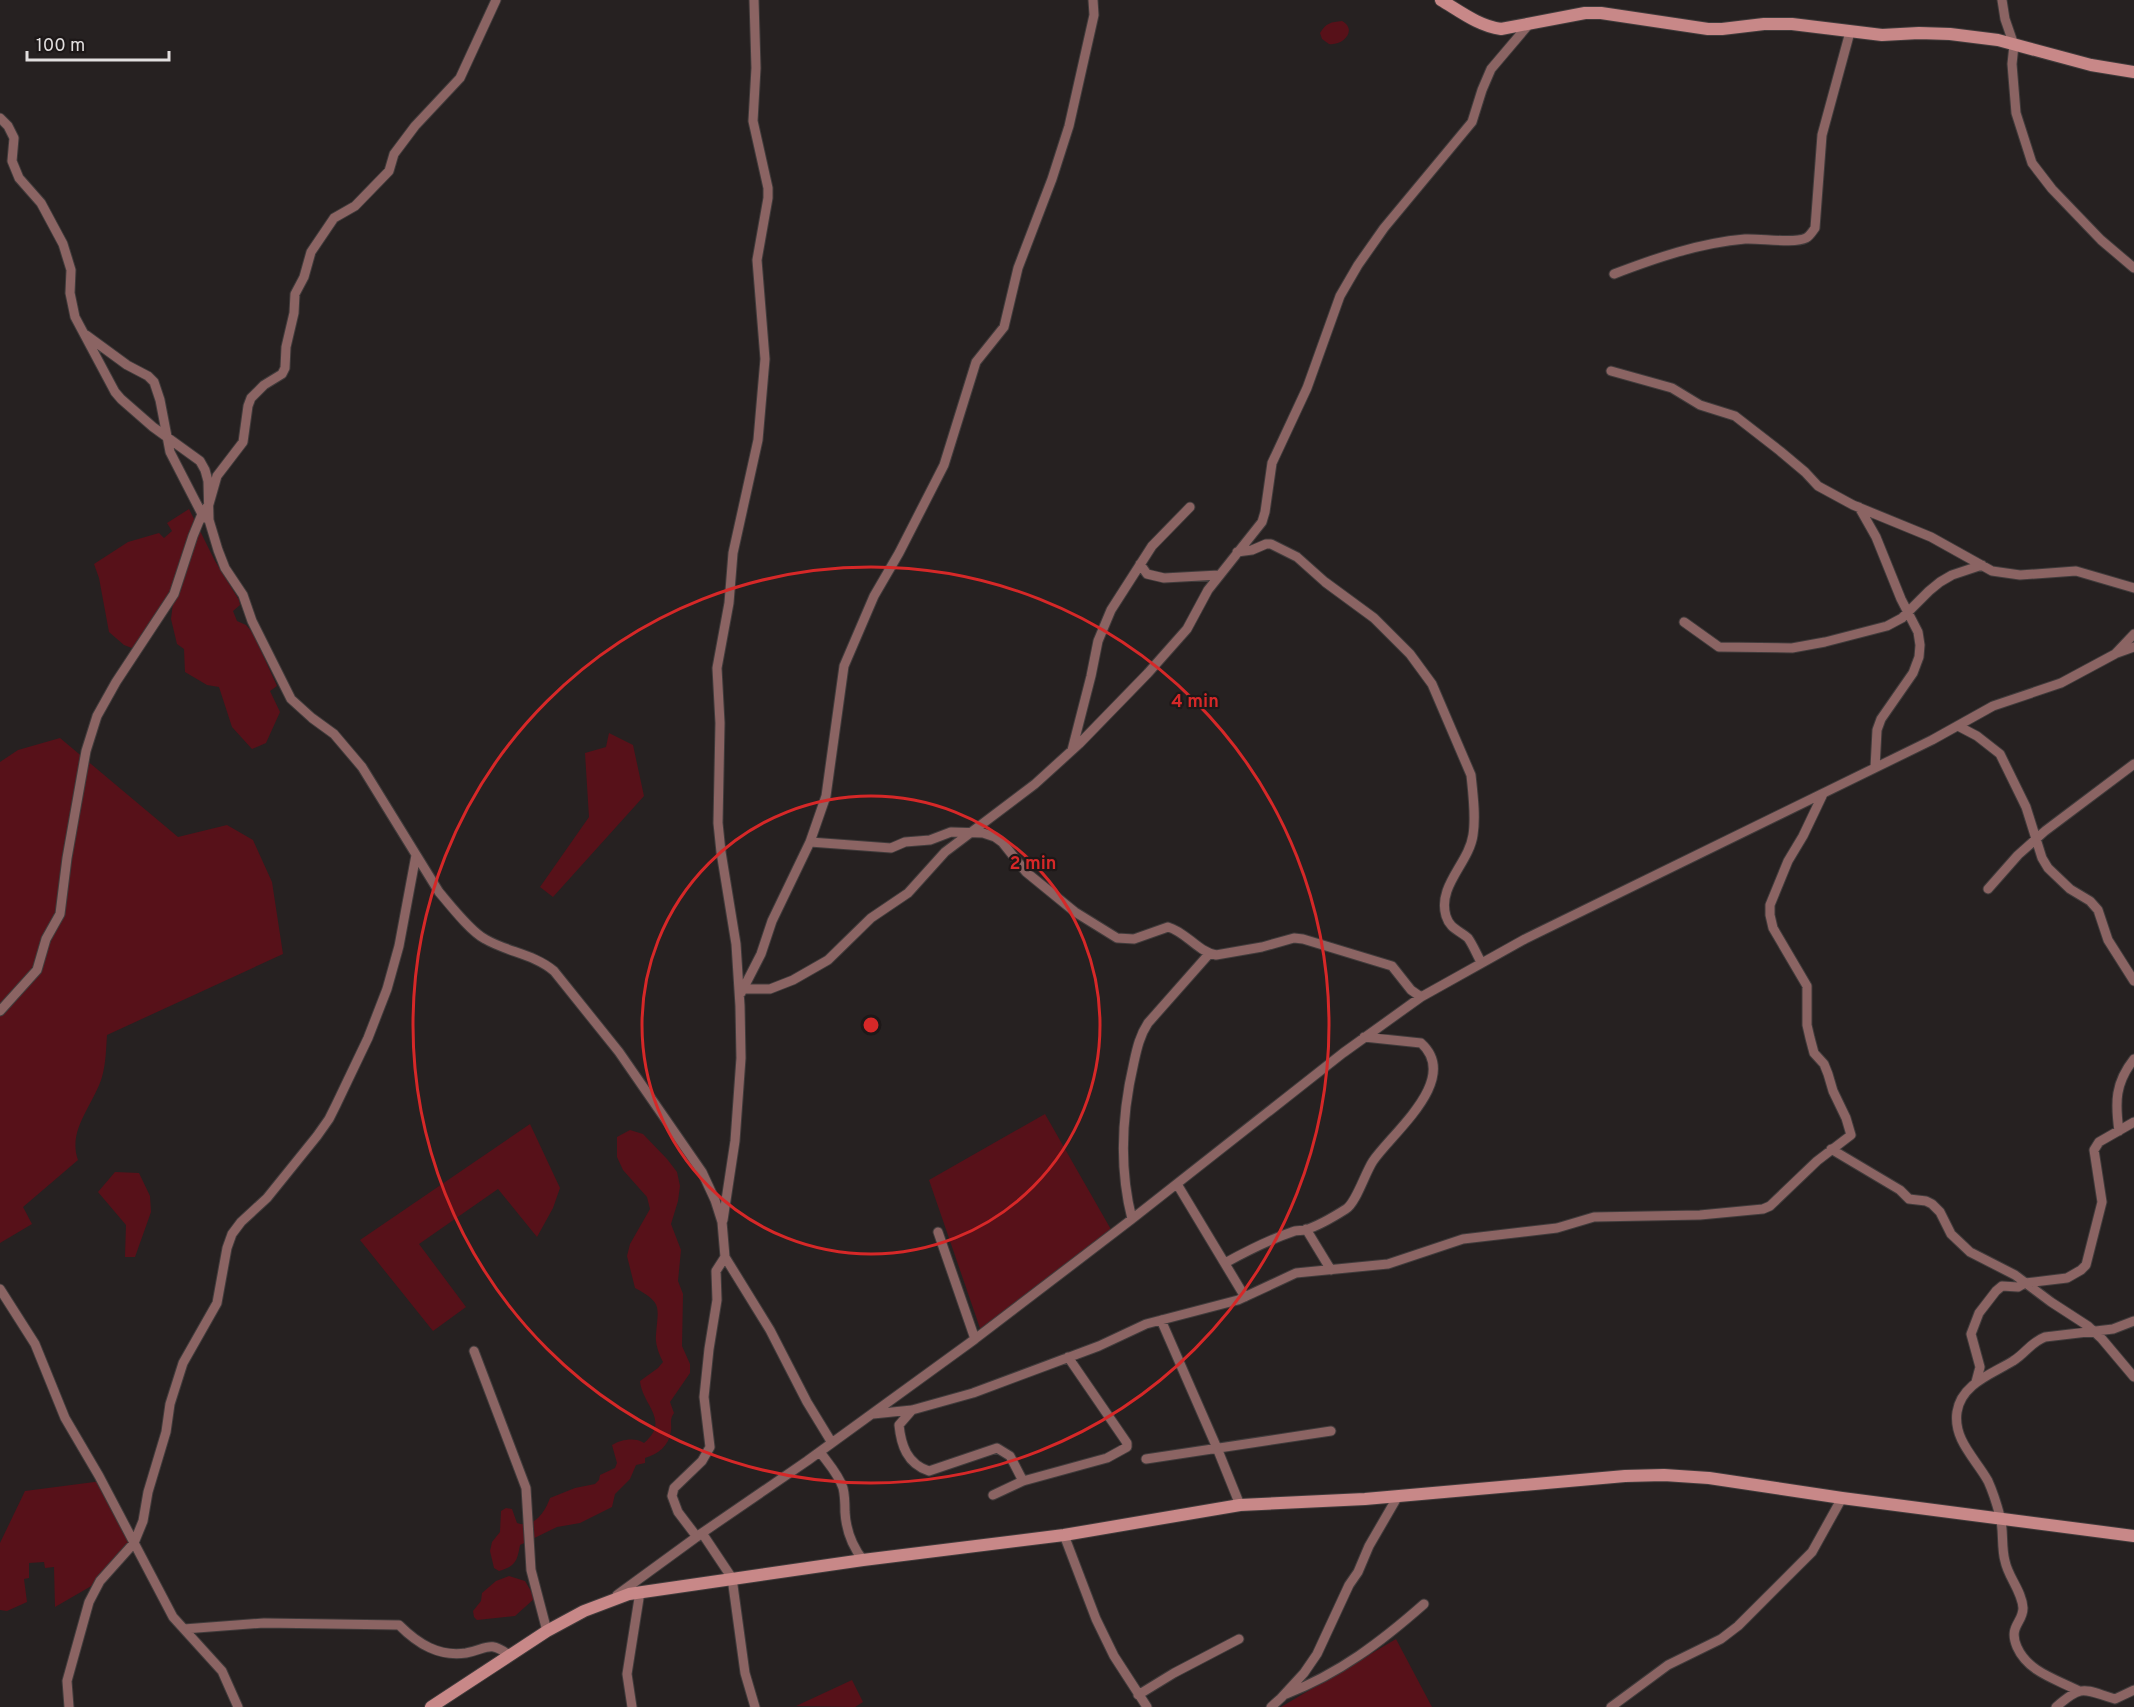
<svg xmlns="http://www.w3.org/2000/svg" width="2134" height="1707" viewBox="0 0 2134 1707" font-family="Overpass,sans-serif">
<rect width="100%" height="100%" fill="#262121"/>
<path fill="#571119" d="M1342 21C1358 30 1343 46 1329 44L1322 39 1320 33C1326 23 1331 22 1342 21Z
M189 509 215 561 239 600 240 605 233 611 237 621 246 625 253 633 277 686 270 691 280 712 266 743 252 749 232 727 219 687 207 685 185 672 184 649 177 644 171 619 174 595 137 650 124 645 109 632 99 578 94 564 128 542 159 533 164 538 172 531 167 523Z
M609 733 633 745 644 796 553 897 540 887 589 817 585 753 606 747Z
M60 738 178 837 227 825 253 840 272 882 283 954 107 1035C106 1049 106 1063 102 1077 94 1104 67 1130 78 1160L23 1207 32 1224 0 1243V762L18 750Z
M1045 1114 1113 1233 982 1334 929 1180Z
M530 1124 560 1188 553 1208 537 1237 498 1189 419 1244 466 1307 433 1331 360 1240Z
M630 1130 643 1134 667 1159 677 1172 680 1186 678 1201 671 1224 681 1250 678 1281 683 1294 682 1346 690 1364V1373L670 1402 674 1413C669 1420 672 1424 671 1431 669 1446 658 1454 645 1458V1463L636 1465 630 1479 615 1494 612 1507 580 1523 557 1527 520 1545C517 1561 516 1566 499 1571L494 1568 490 1551 492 1542 500 1532 501 1511 506 1508 512 1509 517 1523C534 1529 545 1512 550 1498L575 1488 595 1484 599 1480 600 1475 615 1468 617 1463 612 1445C621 1439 636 1437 644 1443 671 1420 642 1405 640 1381L658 1368 663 1362C659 1354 655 1344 656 1335 658 1307 663 1303 635 1288L627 1256 630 1244 650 1209 647 1197 623 1170 617 1157V1137Z
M115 1172 139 1173 150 1196 151 1212 135 1257H125L126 1225 98 1192Z
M102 1481 134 1543 100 1581 55 1607 54 1567 45 1568 44 1562 29 1563V1578L24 1579 27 1602 7 1611 0 1610V1543L25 1491Z
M509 1576 525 1581 535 1598 515 1616 477 1620 474 1617 473 1611 481 1601 482 1593 496 1581Z
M1396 1639 1432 1707H1281Z
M852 1680 863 1702 855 1707 796 1706Z"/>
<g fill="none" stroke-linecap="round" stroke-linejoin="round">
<defs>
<path id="street" d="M2002 0 2005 19 2014 45 2012 64 2016 113 2032 163 2052 189 2101 240 2134 268
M0 118 8 126 14 138 12 161 19 178 41 203 63 244 71 270 70 293 75 317 115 392 121 399 153 427 200 461 205 470 208 481 209 520 218 550 225 568 243 595 252 621 291 699 312 718 334 734 362 767 439 892C450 905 471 932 485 939 507 952 534 954 554 971L619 1052 702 1172 715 1200 722 1222 725 1257 716 1271 717 1300 709 1349 704 1397 710 1447 702 1461 674 1488 672 1496 678 1512 697 1537
M1614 274C1656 258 1699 243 1745 239 1760 238 1794 244 1806 238 1810 236 1812 232 1815 228L1822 135 1850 32
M86 335 127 365 148 376 154 382 160 400 170 452 204 518
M1611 371 1672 388 1700 405 1735 416 1780 451 1805 472 1818 486 1853 505 1931 537 1992 571 2020 575 2076 571 2134 588
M1859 507 1876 537 1901 599 1918 632 1920 645 1919 657 1913 673 1881 719 1877 730 1875 768
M1237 552 1252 550 1266 544H1271L1297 557 1325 582 1374 618 1410 654 1432 684 1471 775C1473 794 1476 817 1473 835 1469 863 1437 886 1446 916 1450 929 1459 930 1468 938 1473 945 1477 955 1481 962
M1140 564 1147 574 1164 578 1219 575
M1684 622 1719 647 1792 648 1825 642 1887 626 1902 618 1929 591 1940 582 1952 575 1982 565
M2117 653 2134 647
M1958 726 1977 736 2000 754 2026 807 2042 858 2048 868 2070 889 2090 901 2098 910 2108 940 2134 981
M1072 750 1091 676 1098 641 1111 610 1152 546 1190 507
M810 842 891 848 905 842 930 840 951 832 983 833 995 837 1002 842 1026 872 1075 912 1117 938 1134 939 1168 927C1186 932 1197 951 1216 955L1262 947 1294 938 1303 939 1392 966 1411 990 1421 997
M1988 889 2018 855 2045 831 2134 764
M744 989H770L793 980 828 960 871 918 908 893 945 852 1035 784 1079 744 1148 673 1187 629 1208 590 1262 522 1265 512 1272 463 1307 388 1340 296 1358 265 1384 228 1472 122 1482 90 1491 69 1530 23
M741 993 761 954 772 921 810 842 826 796 844 666 874 596 899 553 944 465 976 362 1004 327 1018 268 1052 179 1069 126 1094 15 1093 0
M0 1011 37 970 46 939 60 914 67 858 86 751 97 716 116 682 174 594 193 536 202 514 209 504 217 476 243 442 248 406 251 398 264 385 282 374 285 368 286 347 294 313 295 294 304 277 311 252 334 218 355 206 389 171 394 154 415 126 460 78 496 0
M2119 1131C2115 1102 2115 1083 2134 1059
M1831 1149 1900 1190 1909 1199 1926 1201 1932 1204 1940 1212 1951 1234 1970 1252 2015 1275 2051 1302 2088 1326 2102 1339 2134 1377
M1177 1184 1245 1297
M1132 1219C1119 1168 1122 1113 1134 1062 1137 1048 1140 1035 1148 1023L1209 954
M723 1220 735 1141 741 1058 740 1006 736 944 721 852 718 823 720 723 717 668 729 603 733 553 758 440 765 359 757 260 768 198V188L753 121 756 68 754 0
M1306 1229 1331 1270
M938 1232 975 1339
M725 1257 770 1330 807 1402 832 1443
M1225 1263C1247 1251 1268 1240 1292 1232 1296 1230 1301 1231 1305 1230 1318 1226 1335 1216 1346 1209 1356 1203 1365 1173 1373 1161 1393 1132 1461 1079 1421 1043L1364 1037
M0 1289 35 1344 65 1418 99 1476 173 1617 222 1671 238 1707
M1161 1320 1217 1448 1240 1505
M474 1351 526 1488 531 1570 547 1631
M1976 1382 1980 1367 1971 1334 1979 1313 1996 1291 2002 1286 2018 1287 2025 1283 2067 1278 2081 1270 2086 1265 2102 1202 2094 1150 2099 1142 2134 1122
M912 1410 899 1425C901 1445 907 1464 929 1471L997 1448 1010 1456 1023 1481
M873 1414 912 1410 973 1393 1099 1346 1146 1324 1238 1300 1296 1273 1388 1264 1463 1239 1557 1228 1594 1217 1700 1215 1763 1209 1770 1206 1817 1161 1851 1135 1846 1118 1833 1091 1828 1074 1824 1064 1814 1053 1810 1038 1807 1025V986L1773 928 1770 915V905L1788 861 1803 836 1823 794
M820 1452C828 1463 839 1475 843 1488 845 1496 845 1504 845 1512 846 1530 852 1546 863 1560
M1146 1459 1331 1431
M993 1495 1023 1481 1107 1458 1127 1447V1443L1068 1357
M702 1533 732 1578 745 1673 755 1707
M1064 1535 1096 1619 1114 1656 1147 1707
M617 1595 702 1533 807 1461 975 1339 1132 1219 1343 1053 1421 997 1525 939 1932 740 1993 706 2061 683 2115 654 2134 634
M184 1629 264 1623 399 1625C418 1644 439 1657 466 1653 487 1649 489 1640 509 1655
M2079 1691C2056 1679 2028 1672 2017 1647 2008 1626 2023 1623 2023 1608 2022 1591 2008 1577 2005 1561 2001 1547 2004 1530 2000 1516 1997 1505 1993 1492 1988 1481 1976 1459 1953 1440 1957 1412 1961 1384 1992 1374 2013 1361 2025 1354 2031 1342 2045 1337L2113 1329 2134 1321
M1286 1694C1339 1674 1382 1641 1424 1604
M1138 1695 1174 1673 1239 1639
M69 1707 67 1681 89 1602 100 1581 134 1543 143 1521 148 1492 166 1432 170 1404 183 1363 217 1303 227 1248 232 1234 241 1222 267 1198 317 1136 329 1119 336 1105 368 1038 387 989 399 946 416 855
M632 1707 627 1674 640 1592
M1271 1707 1281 1698 1304 1673 1317 1654 1349 1585 1358 1572 1369 1546 1398 1496
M1611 1707 1668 1665 1721 1639 1738 1626 1812 1552 1842 1498
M2056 1707C2083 1683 2084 1690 2115 1699L2134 1690"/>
<path id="secondary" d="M1441 0C1461 12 1479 26 1501 29L1585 13H1601L1708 29H1722L1764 24H1792L1882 35 1919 33 1950 34 1998 40 2091 65 2134 72
M431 1707 547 1631 584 1611 629 1594 863 1560 1064 1535 1240 1505 1365 1499 1625 1476 1664 1475 1709 1478 1842 1498 2134 1536"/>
</defs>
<use href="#street" stroke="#403b3b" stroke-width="11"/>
<use href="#secondary" stroke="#403b3b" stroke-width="14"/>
<use href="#street" stroke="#8b6463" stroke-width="9"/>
<use href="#secondary" stroke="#c88888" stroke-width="12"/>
</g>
<g fill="none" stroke="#d62828" stroke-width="3">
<circle cx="871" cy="1025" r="229"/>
<circle cx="871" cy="1025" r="458"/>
</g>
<circle cx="871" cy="1025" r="9" fill="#d62828" stroke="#1d1818" stroke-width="3"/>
<g font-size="18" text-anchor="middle" font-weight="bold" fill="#d62828" stroke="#1d1818" stroke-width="4.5" stroke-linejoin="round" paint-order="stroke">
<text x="1195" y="707">4 min</text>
<text x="1033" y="869">2 min</text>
</g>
<path d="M27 51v9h142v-9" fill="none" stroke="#e1dede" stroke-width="3"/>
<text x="36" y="51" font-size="18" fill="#e1dede" stroke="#1d1818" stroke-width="4.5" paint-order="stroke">100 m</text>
</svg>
